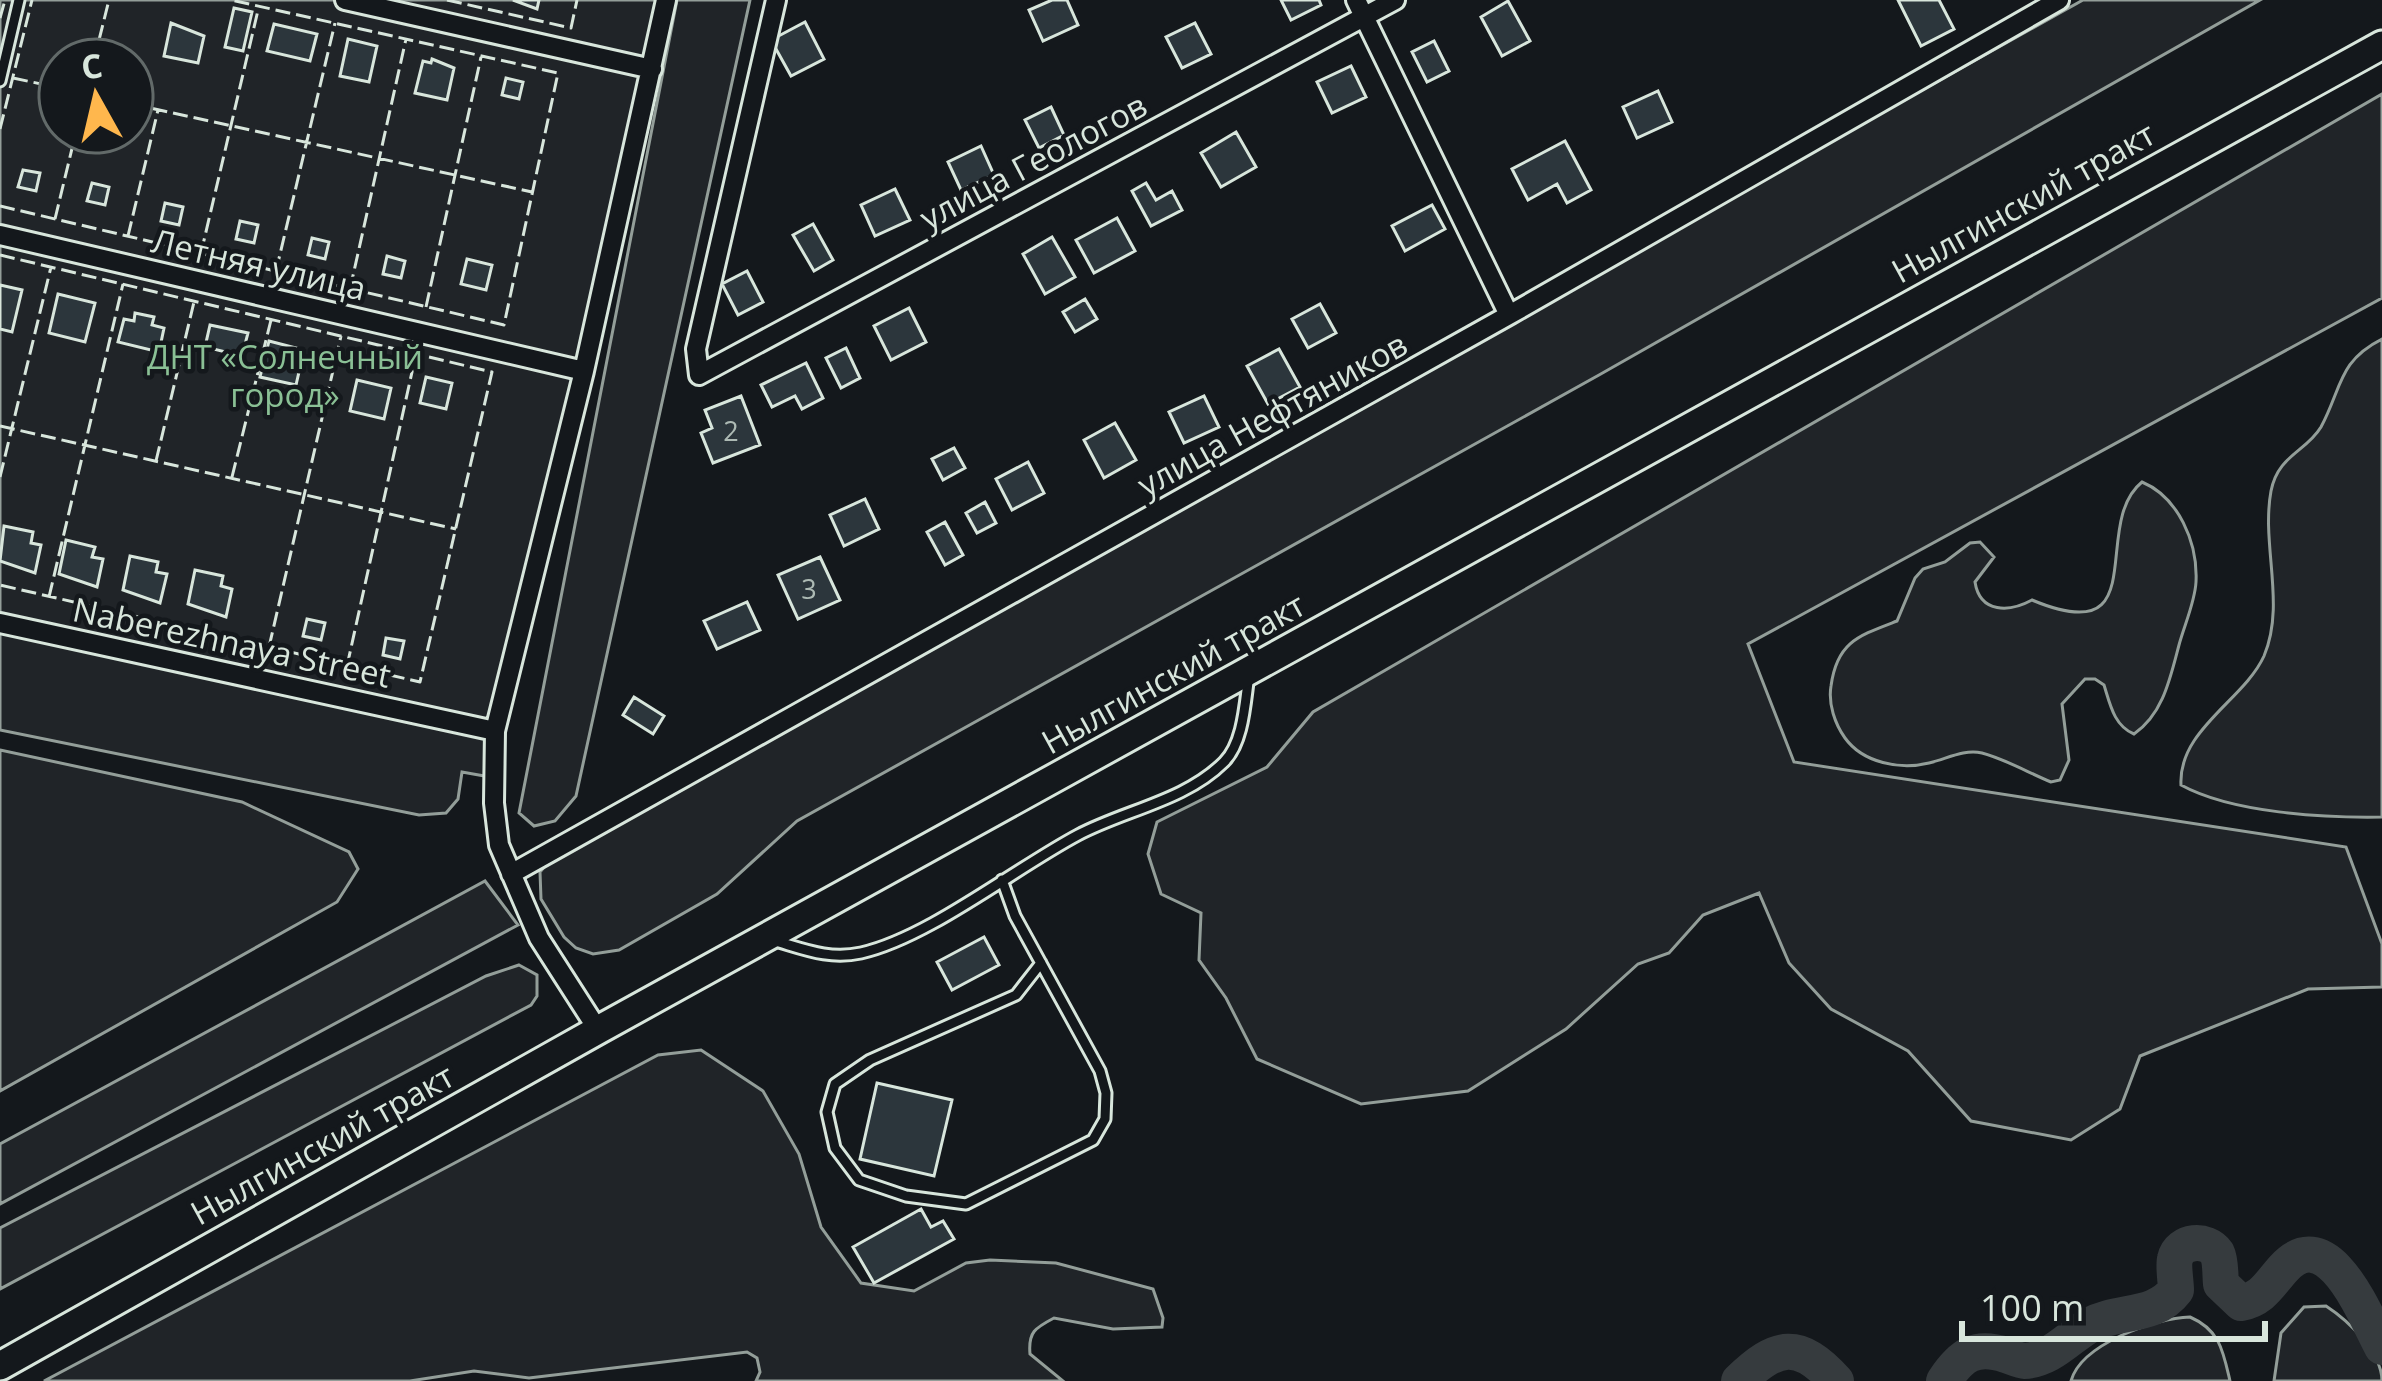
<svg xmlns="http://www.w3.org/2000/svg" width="2382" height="1381" viewBox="0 0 2382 1381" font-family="'Open Sans',sans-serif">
<rect width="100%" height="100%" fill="#14181c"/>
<path fill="#202428" stroke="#939e99" stroke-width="3" fill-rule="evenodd" d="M0 0H658L490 777 462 772 458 799 446 813 419 815 0 730ZM60 60H132V132H60Z
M677 0H750L576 796 555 821 534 826 519 813Z
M2083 0H2260L1599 375 797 821 717 894 619 950 593 954 576 948 564 937 541 899 540 872 555 854Z
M2382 94V298L1748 644 1794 762 2346 847 2382 944V987L2308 989 2140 1056 2120 1109 2071 1140 1971 1121 1908 1051 1831 1009 1789 963 1759 893 1703 915 1669 953 1638 964 1566 1029 1468 1091 1361 1104 1257 1059 1226 998 1199 960 1201 913 1161 894 1148 854 1157 822 1267 767 1313 712Z
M2382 339V817C2324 818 2232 813 2181 785 2178 730 2244 700 2264 656 2286 604 2261 545 2271 491 2278 455 2306 452 2321 427 2342 388 2338 361 2382 339Z
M2142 482C2178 497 2198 542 2196 582 2195 602 2184 626 2179 645 2170 679 2163 714 2134 734 2114 726 2110 704 2104 685L2095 679H2085L2062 704 2069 760 2060 780 2051 782C2029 773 2005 759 1982 753 1963 749 1947 759 1929 763 1900 770 1863 763 1845 738 1835 724 1828 704 1831 686 1837 642 1858 636 1897 621L1915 578 1923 569 1945 562 1970 543 1980 542 1994 557 1975 582C1980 614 2010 612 2032 600 2156 652 2089 525 2142 482Z
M0 750 242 802 349 852 358 869 337 902 0 1091Z
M485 881 518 925 0 1204V1144Z
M519 965 537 975V996L531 1005 0 1289V1228L486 976Z
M701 1050 763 1091 799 1154 821 1227 861 1283 914 1291 966 1263 990 1260 1056 1263 1153 1289 1163 1318 1162 1327 1113 1329 1054 1318C1035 1328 1028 1332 1030 1354L1063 1381H756L760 1372 757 1358 747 1352 529 1378 474 1371 410 1381H44L658 1055Z
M2326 1306C2349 1321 2382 1353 2382 1381H2274L2281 1333 2304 1307Z
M2190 1317C2220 1330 2223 1351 2230 1381H2071C2081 1344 2155 1318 2190 1317Z"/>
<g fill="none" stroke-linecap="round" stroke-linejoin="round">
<path stroke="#363b3e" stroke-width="36" d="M1739 1381C1777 1344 1799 1340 1836 1381
M1944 1381C1961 1355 1975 1345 2006 1355 2009 1356 2021 1361 2024 1361 2051 1360 2069 1337 2090 1325 2119 1309 2154 1319 2176 1290 2176 1282 2173 1266 2175 1259 2179 1240 2207 1238 2217 1253 2221 1261 2220 1274 2221 1284L2241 1303C2263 1299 2270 1283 2284 1268 2329 1219 2366 1318 2382 1347"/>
</g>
<path fill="#2c363c" stroke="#d8e6dc" stroke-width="3" d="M513 0H539L537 9Z
M1052 0H1067L1078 25 1043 41 1029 10Z
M1281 0H1319L1321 5 1291 20Z
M1898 0H1939L1954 29 1921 46Z
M1508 1 1530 41 1502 56 1481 17Z
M234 8 252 12 243 51 225 47Z
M805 22 824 59 791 76 771 40Z
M171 23 204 36 198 63 164 56Z
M1195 23 1211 54 1182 68 1166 37Z
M274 24 317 34 310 61 267 51Z
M348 39 377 46 369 82 340 76Z
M1434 41 1449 71 1427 82 1412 52Z
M432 59 454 68 447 100 415 93 423 61 431 63Z
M1351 66 1366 97 1332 113 1317 82Z
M506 78 523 82 519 99 502 95Z
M1658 91 1672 122 1637 138 1623 107Z
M1051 107 1064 135 1039 148 1025 120Z
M1236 132 1256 167 1221 187 1201 153Z
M1565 141 1591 190 1567 203 1557 184 1528 200 1512 169Z
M981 146 994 175 961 190 948 162Z
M23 170 40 173 36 191 18 187Z
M92 183 109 187 105 205 87 201Z
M1146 183 1156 200 1172 191 1182 210 1151 226 1132 191Z
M895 189 910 220 875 236 861 205Z
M165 203 183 207 179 225 161 221Z
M1432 205 1445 229 1405 251 1392 226Z
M1117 218 1135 251 1094 273 1076 240Z
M240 221 258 225 254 243 236 239Z
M813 224 833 260 814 271 793 235Z
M1052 237 1075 277 1045 294 1023 254Z
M312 238 329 242 325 259 308 255Z
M387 256 405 261 401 278 383 274Z
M467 259 492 265 486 290 461 284Z
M747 271 763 302 738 315 722 284Z
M0 285 22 290 12 332 0 329Z
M58 294 95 303 85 342 49 333Z
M1085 299 1097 319 1075 332 1063 312Z
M1320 304 1336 333 1308 348 1292 319Z
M909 308 926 342 891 360 874 326Z
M135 313 154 317 152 325 164 328 159 352 118 342 124 319 134 321Z
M210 325 248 333 242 356 205 347Z
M269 341 304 350 296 385 260 377Z
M846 348 860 378 841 388 826 358Z
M1279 349 1300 387 1268 404 1247 366Z
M806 363 823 398 802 409 795 396 772 407 761 385Z
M426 377 452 383 446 409 420 403Z
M357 380 391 388 384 419 350 411Z
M741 396 760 445 713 463 701 433 712 428 705 410Z
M1204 396 1219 427 1184 443 1169 412Z
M1115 423 1136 460 1104 478 1084 440Z
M954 448 965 468 943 480 932 459Z
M1028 462 1044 493 1012 510 996 479Z
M865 499 879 529 844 546 830 515Z
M985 502 996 523 977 533 966 513Z
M945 522 963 555 945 565 927 532Z
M4 526 33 532 31 543 41 545 35 573 0 561Z
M66 540 95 547 92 557 103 559 97 587 59 574Z
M130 556 158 562 156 572 167 574 160 603 123 590Z
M820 557 840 600 798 619 778 575Z
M195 570 223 576 221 586 232 589 226 617 188 604Z
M747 602 760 630 717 649 704 621Z
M307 619 325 623 321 640 303 636Z
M386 638 404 641 400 659 383 655Z
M634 697 664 716 653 734 623 715Z
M984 937 999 965 952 990 937 962Z
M877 1083 952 1100 934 1176 860 1159Z
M921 1209 931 1227 943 1221 954 1239 874 1283 853 1247Z"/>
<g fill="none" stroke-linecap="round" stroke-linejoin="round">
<defs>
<path id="lane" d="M0 81 19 0
M1002 880 1015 916 1100 1071 1106 1093 1105 1119 1093 1140 966 1204 906 1196 859 1180 835 1148 827 1112 835 1084 870 1060 1016 995 1041 963
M772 940C804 949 828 960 861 953 928 938 1014 869 1078 835 1125 810 1185 801 1224 762 1244 742 1245 701 1249 675"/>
<path id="street" d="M345 0 652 69
M776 0 696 349 699 375 1395 0
M1356 0 1509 315
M0 235 584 371
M0 623 495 731
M511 874 1509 315 2059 0
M598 1030 539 938 499 845 494 803 495 731 584 371 666 0"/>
<path id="secondary" d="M0 1366 598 1030 2382 45"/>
</defs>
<use href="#lane" stroke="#d8e6dc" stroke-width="15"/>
<use href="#street" stroke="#d8e6dc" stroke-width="24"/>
<use href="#secondary" stroke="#d8e6dc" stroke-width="33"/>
<use href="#lane" stroke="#14181c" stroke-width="9"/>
<use href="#street" stroke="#14181c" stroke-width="18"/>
<use href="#secondary" stroke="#14181c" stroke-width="27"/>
<path stroke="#d8e6dc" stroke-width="3" stroke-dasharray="15 6" stroke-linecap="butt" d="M447 0 571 28 577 0
M0 18 5 0
M94 60 109 0
M13 78 60 88
M132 104 532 192
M0 129 32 0
M0 206 504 325 558 73 231 0
M55 219 76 132
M128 236 158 110
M201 253 259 6
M0 255 492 372 420 682 0 585
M276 271 335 23
M350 289 406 39
M426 307 481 57
M0 426 456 529
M156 461 194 302
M0 477 51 267
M232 477 271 320
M49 597 123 284
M269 647 341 336
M347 666 416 354"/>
</g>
<g text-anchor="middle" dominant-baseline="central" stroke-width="9" stroke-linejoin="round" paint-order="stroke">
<g font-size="27" fill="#adbab4">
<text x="731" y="430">2</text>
<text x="809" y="588">3</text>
</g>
<g font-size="33" fill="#d8e6dc" stroke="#14181c">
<text transform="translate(1033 161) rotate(-28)">улица Геологов</text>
<text transform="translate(2023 202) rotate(-29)">Нылгинский тракт</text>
<text transform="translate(259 264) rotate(13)">Летняя улица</text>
<text transform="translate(1272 414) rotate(-29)">улица Нефтяников</text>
<text transform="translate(232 642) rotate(12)">Naberezhnaya Street</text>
<text transform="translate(1173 673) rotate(-29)">Нылгинский тракт</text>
<text transform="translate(322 1144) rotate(-29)">Нылгинский тракт</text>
</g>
<g font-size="33" fill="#8ac095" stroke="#14181c">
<text x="285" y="356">ДНТ «Солнечный<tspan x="285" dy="38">город»</tspan></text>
</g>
</g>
<g transform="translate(96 96) rotate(352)"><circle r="57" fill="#14181c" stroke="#626a69" stroke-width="3"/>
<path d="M0-9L21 45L0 30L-21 45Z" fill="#ffb74d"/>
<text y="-18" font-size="33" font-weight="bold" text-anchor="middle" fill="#d8e6dc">С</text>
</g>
<path d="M1962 1321v18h303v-18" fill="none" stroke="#d8e6dc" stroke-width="6"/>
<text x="1980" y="1321" font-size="36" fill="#d8e6dc" stroke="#14181c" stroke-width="9" paint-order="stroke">100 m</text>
</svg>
